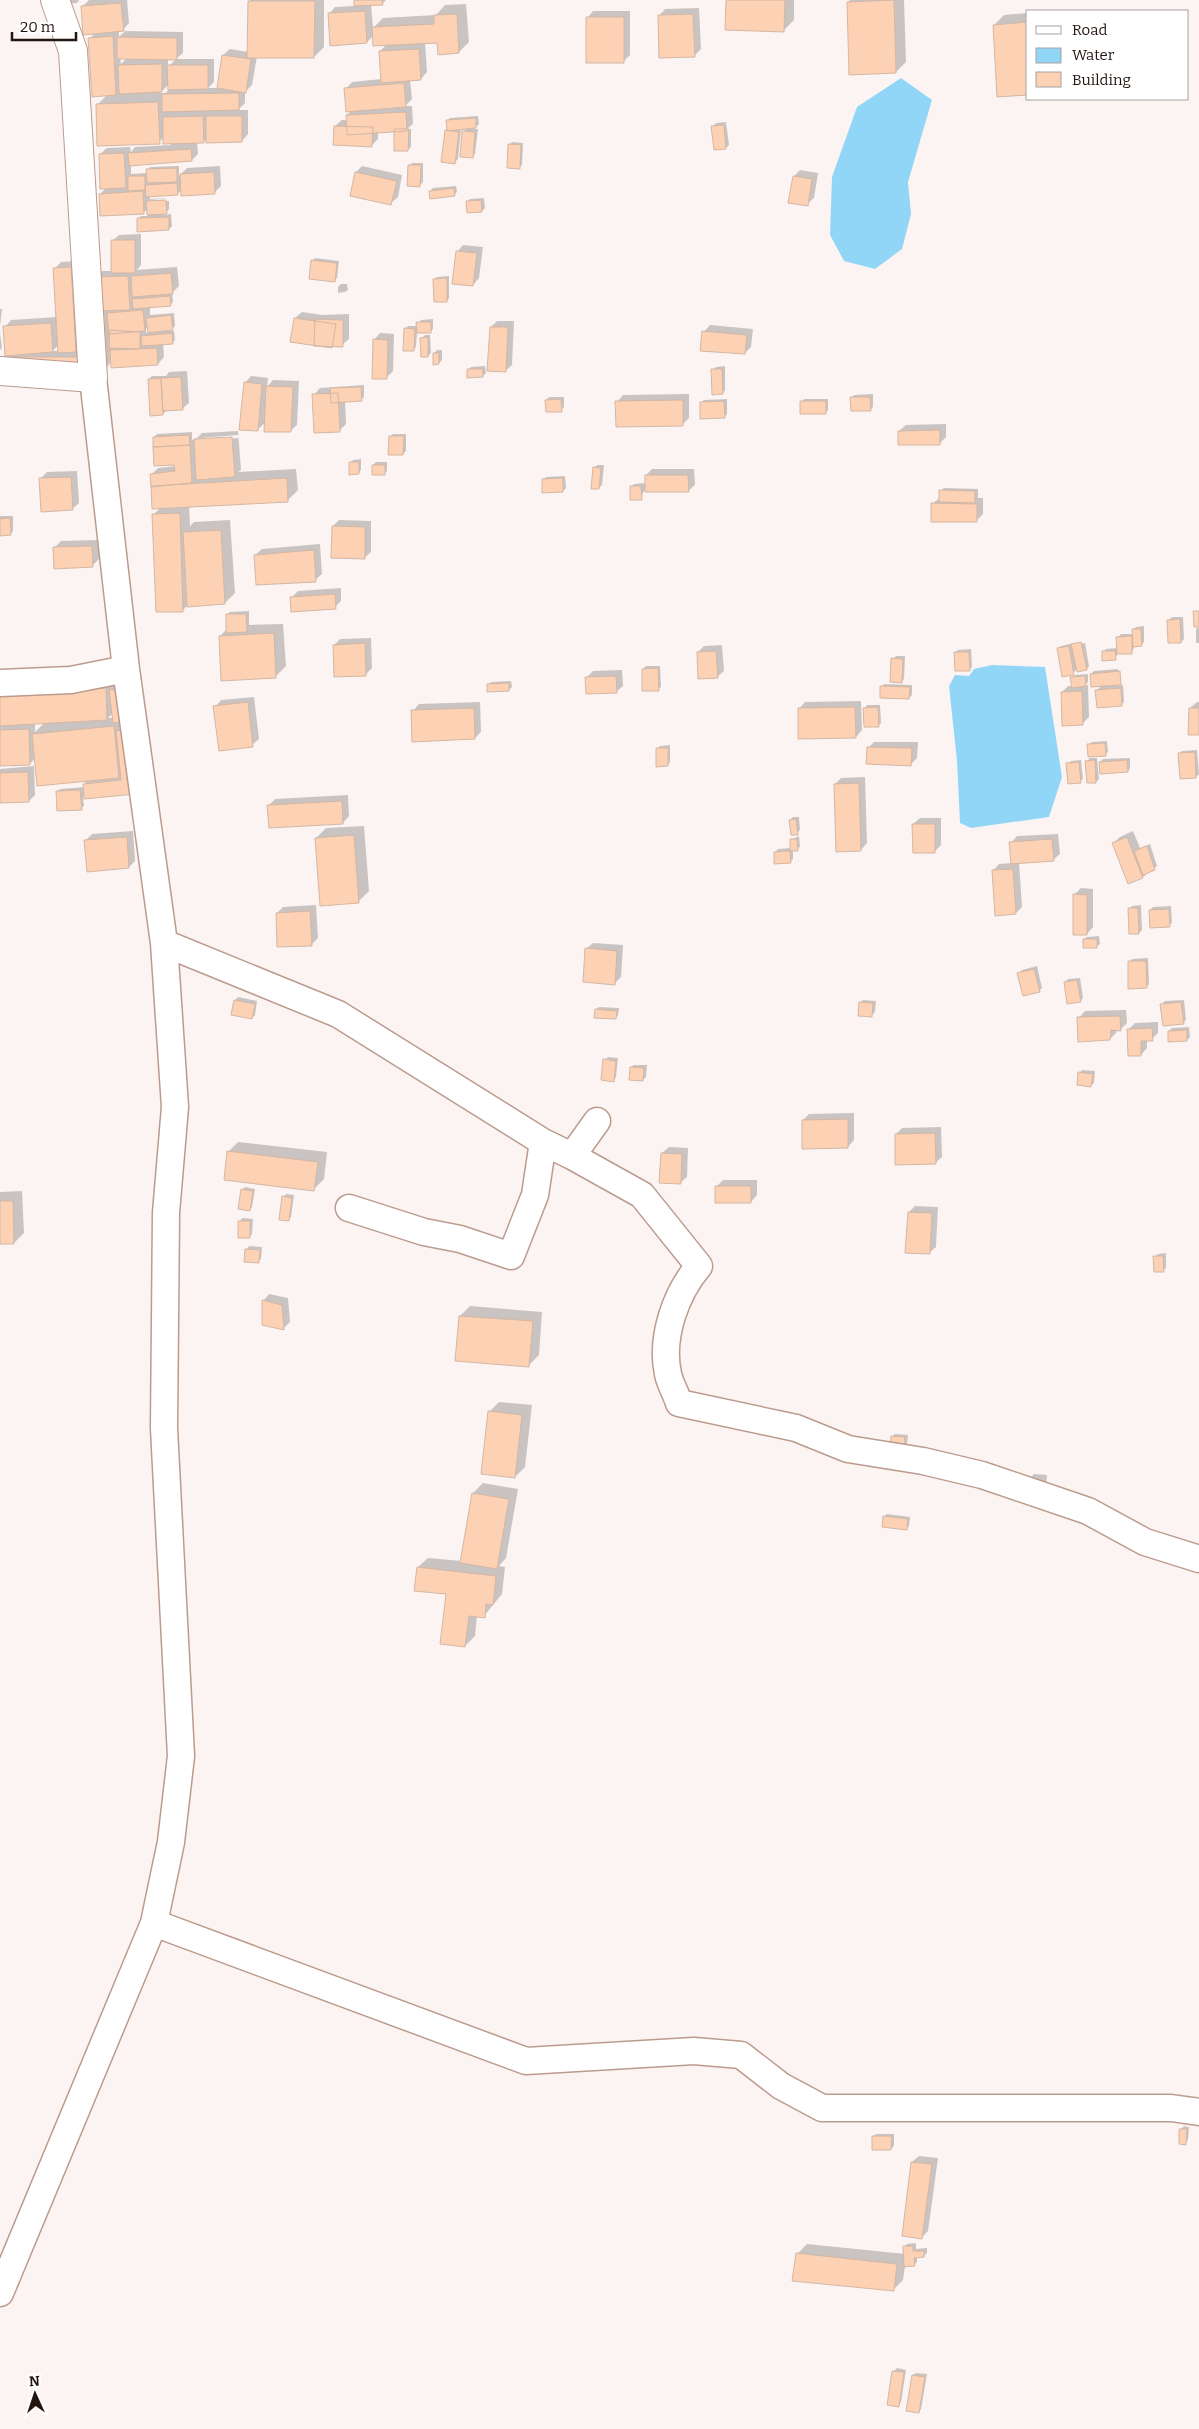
<svg xmlns="http://www.w3.org/2000/svg" width="1199" height="2429" viewBox="0 0 1199 2429" font-family="Bitter,serif">
<rect width="100%" height="100%" fill="#fcf4f2"/>
<path fill="#92d6f7" d="M901 78 932 100 908 182 911 214 902 249 875 269 844 261 830 235 832 177 857 107Z
M992 665 1045 667 1062 777 1049 817 971 828 960 823 957 761 949 686 955 675 969 676 974 669Z"/>
<path fill="#0003" fill-rule="evenodd" d="M59 0H79L77 3 59 5Z
M89 0H127L129 23 123 30H119V37L125 31 183 32V53L176 59H214V82L208 88H218L223 55 230 49 248 52 250 0H324V47L314 57 257 56 252 85 245 92V103L238 110H248V134L242 141 208 138 203 142H197L198 154 192 160 131 164V174L148 173 150 167 179 166V176L187 168 220 166 221 186 214 193 182 190 177 194 150 196V199L169 198 150 200V202L169 201V209L164 215 171 214 172 226 169 229 138 219 141 216H148V209L144 212 100 194 107 187 100 154 107 148 130 147 131 152 135 147 171 145V142L164 137 159 142 97 105 108 94 90 38 96 32 82 7ZM120 58H127L121 64ZM168 59H176L168 67ZM169 84V89L166 93H160Z
M355 0H386L382 4H371L373 28 383 18 436 15 445 5 466 4 469 42 459 52 438 41 425 42 427 72 421 79 410 80 412 99 405 106H412L413 124 407 129H411V147L408 150 395 131 378 132V139L371 146 335 126 342 120H347V115L352 110 346 89 352 82 382 79 380 51 387 44 374 35 367 42 329 14 335 7 355 6Z
M727 0H794V20L784 30Z
M850 0H904L906 62 896 72 848 2Z
M699 8 701 49 694 56 659 16 665 9Z
M593 11H630V55L623 62 587 18Z
M1028 13V94L994 25 1004 15Z
M478 116 479 124 474 129H478L475 154 472 156H462L464 131 467 128H461L458 159 455 162 447 121 450 118Z
M726 122 729 145 726 148 713 126 716 123Z
M512 142 523 143 522 165 519 167 509 145Z
M412 163H423V182L420 185 409 166Z
M362 166 402 175 398 197 391 203 356 172Z
M800 170 818 173 814 198 807 204 794 176Z
M456 186 457 192 454 195 430 191 433 188Z
M484 198 485 208 482 211 467 202 470 199Z
M141 234V265L137 270 177 267 179 286 172 293 173 302 170 305 150 307V315L174 313 175 326 170 331H174L175 340 172 343H163L164 357 158 364 112 361 108 365 95 278 102 271H112V241L119 235ZM148 326 149 333H146V329Z
M463 245 483 247 479 278 473 285 457 252Z
M315 258 339 261 337 278 334 281 312 261Z
M77 261 82 344 75 351H92V362L0 366V356H9V353L0 354 6 353 5 327 11 320 57 317 55 268 61 262ZM59 345V351H52Z
M449 276V298L447 301 434 279 437 277Z
M341 284H347L348 290 345 292 338 293V287Z
M0 309H2L0 326Z
M302 312 322 315 349 314V339L342 345 292 341 295 318Z
M433 319V329L430 332H417L416 347 413 349 405 329 408 326H418L421 320Z
M497 321H514L512 365 505 371 491 327Z
M710 325 753 329 751 347 745 353 704 332Z
M0 333 2 348 0 350Z
M380 333 394 334 393 371 386 378 374 340Z
M425 335H430L431 353 428 356 422 338Z
M437 350H442V360L439 363 434 353Z
M485 366 486 373 483 376 468 370 471 367Z
M725 366V390L723 393 713 370 716 367Z
M187 371 189 403 182 409 166 411 163 414 149 379 152 376H166L169 372Z
M251 376 268 378 267 387 273 380 299 381 297 425 290 431 266 422 257 430 245 383Z
M364 385V397L361 400 345 401 346 424 340 430 314 395 320 388Z
M689 394V418L683 424 617 402 623 395Z
M873 394V407L870 410 852 398 854 395Z
M549 397H564V407L561 410 546 400Z
M727 399V414L724 417 701 403 704 400Z
M804 399H828V410L825 413 801 402Z
M946 424V437L940 443 899 431 906 425Z
M238 431 241 470 238 472 296 469 298 490 288 500 189 506 190 526 194 522 230 520 235 593 225 603 188 605 183 610 153 515 161 507 152 474 158 468 177 466 154 437 157 434 192 432V440L196 439 202 433ZM238 435 239 438 200 440V438Z
M393 434H406V451L403 454 390 437Z
M361 459V470L358 473 350 463 353 460Z
M376 462H387V471L384 474 373 465Z
M597 465H604L602 485 599 488 594 468Z
M652 469H694L695 485 688 491H644L641 498 631 487 634 484 646 483V475Z
M77 471 79 503 72 509 40 479 47 472Z
M565 476 566 488 563 491 543 480 546 477Z
M944 488 978 489V498H983V514L976 521 932 504 941 497V491Z
M0 516H13V531L10 534 0 535Z
M339 520 371 521V552L364 558 333 526Z
M98 540 99 559 92 566 54 548 61 541Z
M320 544 322 574 315 580 255 555 262 549Z
M341 588V601L335 607 291 598 298 591Z
M249 611V625L283 624 286 666 276 676 220 636 227 629V615L230 612Z
M1172 617H1183L1184 639 1181 642 1169 620Z
M1144 626V642L1141 645H1135L1132 652 1118 653 1115 659 1103 652 1106 649 1118 648V637L1121 634H1134V629L1136 627Z
M1199 627V643H1196V629Z
M371 638 372 668 365 675 334 645 340 639Z
M1074 643V645L1085 643 1089 666 1087 669H1077L1073 673 1058 649 1061 646Z
M722 645 724 671 717 677 698 652 704 646Z
M971 649 972 667 969 670 955 653 958 650Z
M896 656H905L904 679 901 682 893 659Z
M646 666H660L661 687 658 689 643 669Z
M1118 669 1120 683H1121L1118 686 1123 685 1124 702 1121 705 1097 690 1102 685 1091 674 1094 671Z
M622 670 623 686 616 692 587 677 593 671Z
M1088 674V682L1085 685H1088L1089 717 1082 724 1062 692 1068 686H1073L1072 678 1075 675Z
M115 679 135 793 83 797 84 806 81 808 57 792 60 789 85 787 84 784 88 780 35 758 30 764 0 765V684ZM113 713 114 718H108ZM45 722 35 732V723Z
M511 681 512 687 509 690 488 685 491 682Z
M884 684 912 685V695L909 698 882 687Z
M254 697 259 739 252 745 215 707 221 700Z
M861 701 862 730 856 737 799 709 805 702Z
M480 702 481 732 475 738 413 711 419 704Z
M1197 702H1199V734L1190 708Z
M867 705H880L881 723 878 726 865 708Z
M1107 741 1108 752 1105 754 1089 745 1092 742Z
M874 742H918L917 758 911 764 868 748Z
M670 745V762L668 765 657 749 660 746Z
M1197 750 1199 774 1196 777 1180 753 1182 751Z
M1090 758H1097L1099 779 1096 782 1087 761Z
M1130 758V768L1128 771 1100 762 1103 759Z
M1081 760 1083 779 1080 781 1068 764 1071 761Z
M34 766 35 795 29 801 0 802V769Z
M865 777 867 843 861 850 835 784 841 778Z
M348 795 349 816 343 823 269 805 275 799Z
M793 817H799L800 830 797 833 790 820Z
M920 818H941V845L935 851 913 824Z
M364 826 369 891 359 901 316 838 326 828Z
M133 831 135 861 129 867 85 841 92 834Z
M1133 831 1140 848 1150 844 1157 866 1143 877 1113 843 1120 837Z
M1058 834 1060 854 1053 860 1019 862 1022 907 1016 913 993 871 999 864 1012 863 1011 843 1017 836Z
M799 836 800 847 793 850V859L791 861 775 852 778 849 792 848 791 840Z
M1081 888 1093 889V927L1087 934 1074 895Z
M316 905 318 938 311 945 277 913 283 907Z
M1141 905 1142 930 1139 933 1129 909 1132 906Z
M1171 906 1172 923 1169 925 1150 910 1153 907Z
M1099 936 1100 944 1097 946 1084 939 1087 937Z
M593 943 623 945 621 977 615 983 586 949Z
M1148 958 1149 984 1146 987 1129 962 1132 959Z
M1037 966 1042 988 1039 991 1019 973 1022 970Z
M1080 978 1083 998 1080 1001 1065 982 1068 979Z
M238 997 257 1001 255 1015 252 1018 233 1014 235 1000Z
M863 1000 876 1001 875 1012 872 1015 860 1003Z
M1184 1000 1186 1020 1183 1023 1162 1004 1165 1001Z
M599 1007 619 1008 618 1015 615 1018 596 1009Z
M1126 1010 1127 1023 1120 1030 1117 1029 1116 1033 1110 1039 1079 1018 1085 1011Z
M1158 1022V1033L1152 1039H1147V1048L1141 1055 1129 1029 1135 1023Z
M1189 1027 1190 1037 1187 1040 1169 1031 1172 1028Z
M608 1057 618 1058 616 1077 614 1080 605 1060Z
M634 1065H647L646 1077 643 1080 631 1067Z
M1082 1070 1095 1071 1094 1083 1091 1085 1079 1073Z
M854 1113V1140L848 1147 803 1120 809 1114Z
M941 1127 942 1157 935 1163 896 1134 902 1128Z
M238 1142 327 1152 324 1179 314 1189 228 1152Z
M669 1147 688 1148 687 1177 680 1183 662 1153Z
M723 1180H757V1195L751 1202 716 1187Z
M245 1187 255 1189 252 1207 249 1210 242 1190Z
M22 1191 24 1233 14 1243H0V1192Z
M286 1194 294 1195 291 1217 288 1220 283 1197Z
M915 1206 938 1207 936 1247 929 1253 909 1212Z
M242 1218 253 1219 252 1234 249 1237 240 1221Z
M249 1246 262 1247 261 1259 258 1262 247 1249Z
M1166 1253V1268L1163 1270 1155 1257 1158 1254Z
M269 1294 288 1298 290 1322 283 1329 263 1301Z
M470 1306 542 1312 539 1355 529 1365 460 1316Z
M499 1402 532 1405 525 1467 515 1477 489 1412Z
M895 1434 908 1435 907 1446 904 1449 892 1437Z
M1034 1474 1047 1475 1046 1487 1030 1488 1031 1477Z
M483 1483 518 1489 506 1558 499 1566 505 1567 502 1594 484 1616 477 1615 475 1636 465 1646 448 1593 418 1567 428 1558 462 1561 473 1493Z
M887 1514 910 1517 909 1526 906 1529 884 1517Z
M1184 2126 1189 2127 1188 2140 1185 2143 1181 2129Z
M876 2134H894V2146L891 2149 873 2137Z
M919 2156 938 2158 928 2231 922 2237 912 2162Z
M916 2243V2249L927 2248V2253L924 2256H917V2262L914 2265 905 2266 903 2280 893 2290 797 2254 807 2244 905 2254 904 2247 907 2244Z
M897 2368 906 2370 901 2402 898 2405 894 2371Z
M916 2373 927 2374 921 2409 919 2412 913 2375Z"/>
<path fill="#fcd1b4" stroke="#d4b7a4" d="M354 0H382L383 5 354 6Z
M726 0H785L784 32 725 30Z
M894 0 896 73 849 75 847 2Z
M248 1H315L314 58H247Z
M121 3 124 31 83 35 81 6Z
M365 11 367 43 330 46 328 13Z
M457 14 459 53 438 55 437 43 373 46 372 27 434 24V15Z
M693 14 695 57 659 58 658 15Z
M586 17H624V63H586Z
M1028 22V95L997 97 993 25Z
M113 36 116 95 92 97 88 38Z
M117 37 177 38V60L117 59Z
M419 49 421 80 381 83 379 51Z
M222 55 251 59 246 93 217 88Z
M162 64V92L119 94 118 65Z
M167 65H208V89L168 90Z
M404 83 406 107 346 112 344 88Z
M239 93V110L162 112V94Z
M158 102 160 144 97 146 96 104Z
M406 112 407 131 347 135 346 115Z
M203 116 204 143 163 144V117Z
M206 116H242V142L206 143Z
M476 118V128L447 131 446 120Z
M724 125 726 149 714 150 711 126Z
M334 126 373 127 372 147 333 145Z
M394 129H409L408 151H394Z
M445 130 459 132 455 164 441 162Z
M462 131 475 132 473 158 460 157Z
M508 144 521 145 520 169 507 168Z
M191 149 192 161 129 166 128 153Z
M124 153 126 188 100 189 99 154Z
M408 165H421L420 187 407 186Z
M177 168V182L147 183 146 169Z
M214 172 215 194 181 196 180 174Z
M355 172 397 181 391 205 350 196Z
M128 176H145V190L128 191Z
M793 176 812 179 808 206 788 203Z
M177 183 178 195 146 197 145 185Z
M454 188 455 196 430 199 429 191Z
M143 191 144 214 100 216 99 194Z
M166 200 167 214 147 215 146 201Z
M481 200 482 212 467 213 466 201Z
M169 217V230L137 232V218Z
M111 240H135V273H111Z
M456 251 477 253 473 286 452 284Z
M311 260 337 263 335 282 309 279Z
M71 267 76 352 58 353 53 268Z
M171 273 173 294 132 297 131 276Z
M128 276 130 310 95 311 94 277Z
M447 278V302H434L433 279Z
M170 296 171 306 133 309 132 299Z
M143 310 145 331 109 334 107 313Z
M105 315 108 366 95 367 92 316Z
M171 315 173 330 148 333 146 318Z
M294 318 336 324 332 348 290 342Z
M315 319 343 320V347L314 346Z
M416 322H431V333H417Z
M51 323 53 352 5 356 3 326Z
M490 327H508L506 372 487 371Z
M404 328 415 329 414 351H403Z
M110 330 140 332V349L109 348Z
M702 331 747 335 745 354 700 351Z
M172 333 173 344 142 346 141 336Z
M428 337V357H421L420 338Z
M373 339 388 340 387 379H372Z
M157 348 158 365 111 368 110 350Z
M433 353H439V364L433 365Z
M5 357H86V369H5Z
M467 369H483V377L467 378Z
M711 369H722L723 394 712 395Z
M181 377 183 410 163 411 161 378Z
M161 378 163 415 150 416 148 379Z
M244 382 262 384 258 431 239 430Z
M266 386 293 387 291 432H264Z
M361 387 362 401 331 403 330 388Z
M338 393 340 432 314 433 312 394Z
M850 397H870L871 411H851Z
M561 399 562 412H546L545 400Z
M683 400V426L616 427 615 401Z
M724 401 725 418 700 419V402Z
M800 401H826V414H800Z
M940 430V445H898V431Z
M189 435 190 445 153 447V437Z
M389 436H404L403 455H388Z
M232 437 235 477 196 480 194 439Z
M190 445 192 483 151 487 150 474 175 471 174 465 154 466 153 447Z
M349 462H359V474L349 475Z
M372 465H385V475H372Z
M593 467 601 468 599 489H591Z
M645 475H688L689 492H645Z
M71 477 73 510 41 512 39 478Z
M287 478 288 502 152 509 151 486Z
M563 478V492L542 493V479Z
M630 486H641L642 500H630Z
M939 490 975 491V503L939 502Z
M931 503 977 504V522H931Z
M180 513 183 612H156L152 514Z
M10 518 11 535 0 536V519Z
M332 526 365 527V559L331 558Z
M221 530 225 604 187 607 183 532Z
M92 546 93 567 54 569 53 547Z
M314 550 316 582 256 585 254 555Z
M335 594 336 609 291 612 290 597Z
M1193 611H1199V627H1194Z
M226 614H246L247 632 226 633Z
M1180 619 1181 643H1168L1167 620Z
M1132 629H1141L1142 646 1133 647Z
M274 633 276 678 221 681 219 636Z
M1132 636V654H1117L1116 637Z
M1081 642 1087 670 1077 672 1071 644Z
M365 643 366 676 334 677 333 645Z
M1069 646 1074 675 1062 677 1057 648Z
M716 651 718 678 698 679 697 652Z
M1102 651H1115L1116 660 1102 661Z
M954 652H969L970 671H955Z
M891 658 903 659 902 683 890 682Z
M658 668 659 691H642V669Z
M1120 671 1121 685 1091 687 1090 674Z
M616 676 617 693 586 694 585 677Z
M1085 676 1086 686 1072 688 1070 677Z
M509 683V691L487 692V684Z
M880 686 910 687 909 699 880 698Z
M106 688 107 720 0 726V693Z
M125 688 129 721 113 723 109 690Z
M1121 688 1122 706 1097 708 1095 690Z
M1082 691 1083 725 1062 726 1061 692Z
M248 702 253 747 219 751 213 706Z
M855 707 856 738 798 739V708Z
M878 707 879 727H864L863 708Z
M474 708 475 739 412 742 411 710Z
M1189 708H1199V735H1188Z
M114 726 119 778 37 786 32 734Z
M29 729 30 765 0 766V730Z
M129 729 135 794 84 799 83 784 121 780 116 731Z
M1105 743 1106 756 1088 757 1087 744Z
M867 747 912 748 911 766 866 764Z
M656 748H668V766L656 767Z
M1195 752 1196 778 1180 779 1178 753Z
M1095 760 1096 783H1087L1085 761Z
M1127 760 1128 772 1100 774 1099 762Z
M1079 762 1081 783 1068 784 1066 763Z
M28 772 29 802 0 803V773Z
M859 783 861 851 836 852 834 784Z
M80 790 82 810 57 811 56 791Z
M342 801 343 824 269 828 267 805Z
M796 819 798 835H791L789 820Z
M912 824H935V853H913Z
M354 835 359 903 320 906 315 838Z
M127 837 129 868 87 872 84 840Z
M1127 837 1143 878 1128 884 1112 843Z
M790 839H797L798 851H790Z
M1052 839 1054 861 1011 864 1009 842Z
M1147 846 1155 870 1143 875 1134 851Z
M790 851 791 863 774 864V852Z
M1013 869 1016 914 995 916 992 870Z
M1073 894 1087 895V935H1073Z
M1128 908H1138L1139 934H1129Z
M1169 909 1170 927 1150 928 1149 910Z
M310 911 312 946 277 947 276 913Z
M1083 939H1097V948H1083Z
M585 948 617 951 615 985 583 982Z
M1128 961H1146L1147 988 1128 989Z
M1034 969 1040 992 1023 996 1017 973Z
M1077 980 1081 1002 1067 1004 1064 982Z
M234 1000 255 1004 252 1019 231 1015Z
M859 1002 873 1003 872 1017 858 1016Z
M1181 1002 1184 1024 1163 1026 1160 1004Z
M595 1009 617 1011 616 1019 594 1018Z
M1120 1016 1121 1031 1111 1030 1110 1040 1078 1042 1077 1017Z
M1152 1028 1153 1041H1141V1056H1128L1127 1029Z
M1187 1030V1041L1168 1042V1031Z
M603 1059 616 1061 614 1082 601 1080Z
M630 1067 644 1068 643 1081 629 1080Z
M1078 1072 1093 1074 1091 1087 1077 1085Z
M848 1119V1148L802 1149V1120Z
M935 1133 936 1164 895 1165V1134Z
M227 1151 318 1162 314 1191 224 1180Z
M661 1153 682 1154 681 1184 659 1183Z
M715 1186H751V1203H715Z
M241 1189 253 1191 250 1211 238 1209Z
M282 1196 292 1198 289 1221 279 1220Z
M0 1201H13L14 1244H0Z
M908 1212 932 1213 930 1254 905 1253Z
M238 1221H250V1238H238Z
M245 1249 260 1250 259 1263 244 1262Z
M1153 1256H1163L1164 1272H1154Z
M262 1300 282 1305 284 1330 262 1325Z
M459 1316 533 1321 529 1367 455 1361Z
M488 1411 522 1415 515 1478 481 1474Z
M891 1436 905 1437 904 1450 890 1449Z
M472 1493 509 1499 497 1569 460 1563Z
M883 1516 908 1519 907 1530 882 1527Z
M417 1567 496 1576 493 1605 486 1604 485 1618 469 1616 465 1647 440 1644 446 1594 414 1591Z
M1179 2129H1187L1186 2145 1179 2144Z
M872 2136H892L891 2150H872Z
M911 2162 932 2164 922 2239 902 2236Z
M903 2246H913V2251H924V2257L914 2258 915 2266 904 2267Z
M796 2253 897 2264 894 2291 792 2281Z
M892 2371 904 2372 899 2407 887 2405Z
M912 2375 925 2377 919 2413 906 2411Z"/>
<g fill="none" stroke-linecap="round" stroke-linejoin="round">
<defs>
<path id="minor" d="M0 683 71 680 126 669
M164 943 338 1014 543 1142 572 1156 597 1121
M572 1156 642 1195 699 1266C676 1293 660 1337 668 1374 670 1384 676 1393 679 1403L796 1428 848 1449 923 1461 982 1475 1088 1511 1145 1542 1199 1559
M349 1208 424 1232 460 1239 511 1256 535 1195 543 1142
M154 1923 526 2061 694 2051 741 2055 781 2086 822 2108H1171L1199 2112
M0 2293 154 1923 171 1842 181 1756 164 1428 166 1213 175 1107 164 943 126 669 93 378"/>
<path id="major" d="M0 371 93 378 73 51 55 0"/>
</defs>
<use href="#minor" stroke="#bc9b8f" stroke-width="29"/>
<use href="#major" stroke="#bc9b8f" stroke-width="30"/>
<use href="#minor" stroke="#fff" stroke-width="26"/>
<use href="#major" stroke="#fff" stroke-width="28"/>
</g>
<rect x="1026" y="10" width="162" height="90" fill="#ffffff" stroke="#a7a2a0"/>
<rect x="1036" y="26" width="25" height="8" fill="#ffffff" stroke="#a7a2a0"/>
<text x="1072" y="35" font-size="15" fill="#221611">Road</text>
<rect x="1036" y="48" width="25" height="15" fill="#92d6f7" stroke="#a7a2a0"/>
<text x="1072" y="60" font-size="15" fill="#221611">Water</text>
<rect x="1036" y="72" width="25" height="15" fill="#fcd1b4" stroke="#a7a2a0"/>
<text x="1072" y="85" font-size="15" fill="#221611">Building</text>
<g transform="translate(35 2394) rotate(357)" stroke="#ffffff" stroke-width="4" paint-order="stroke">
<path d="M0-4L9 19L0 12L-9 19Z" fill="#221611"/>
<text y="-8" font-size="14" font-weight="bold" text-anchor="middle" fill="#221611">N</text>
</g>
<path d="M12 32v8h64v-8" fill="none" stroke="#221611" stroke-width="2.5"/>
<text x="20" y="32" font-size="15" fill="#221611" stroke="#ffffff" stroke-width="4" paint-order="stroke">20 m</text>
</svg>
